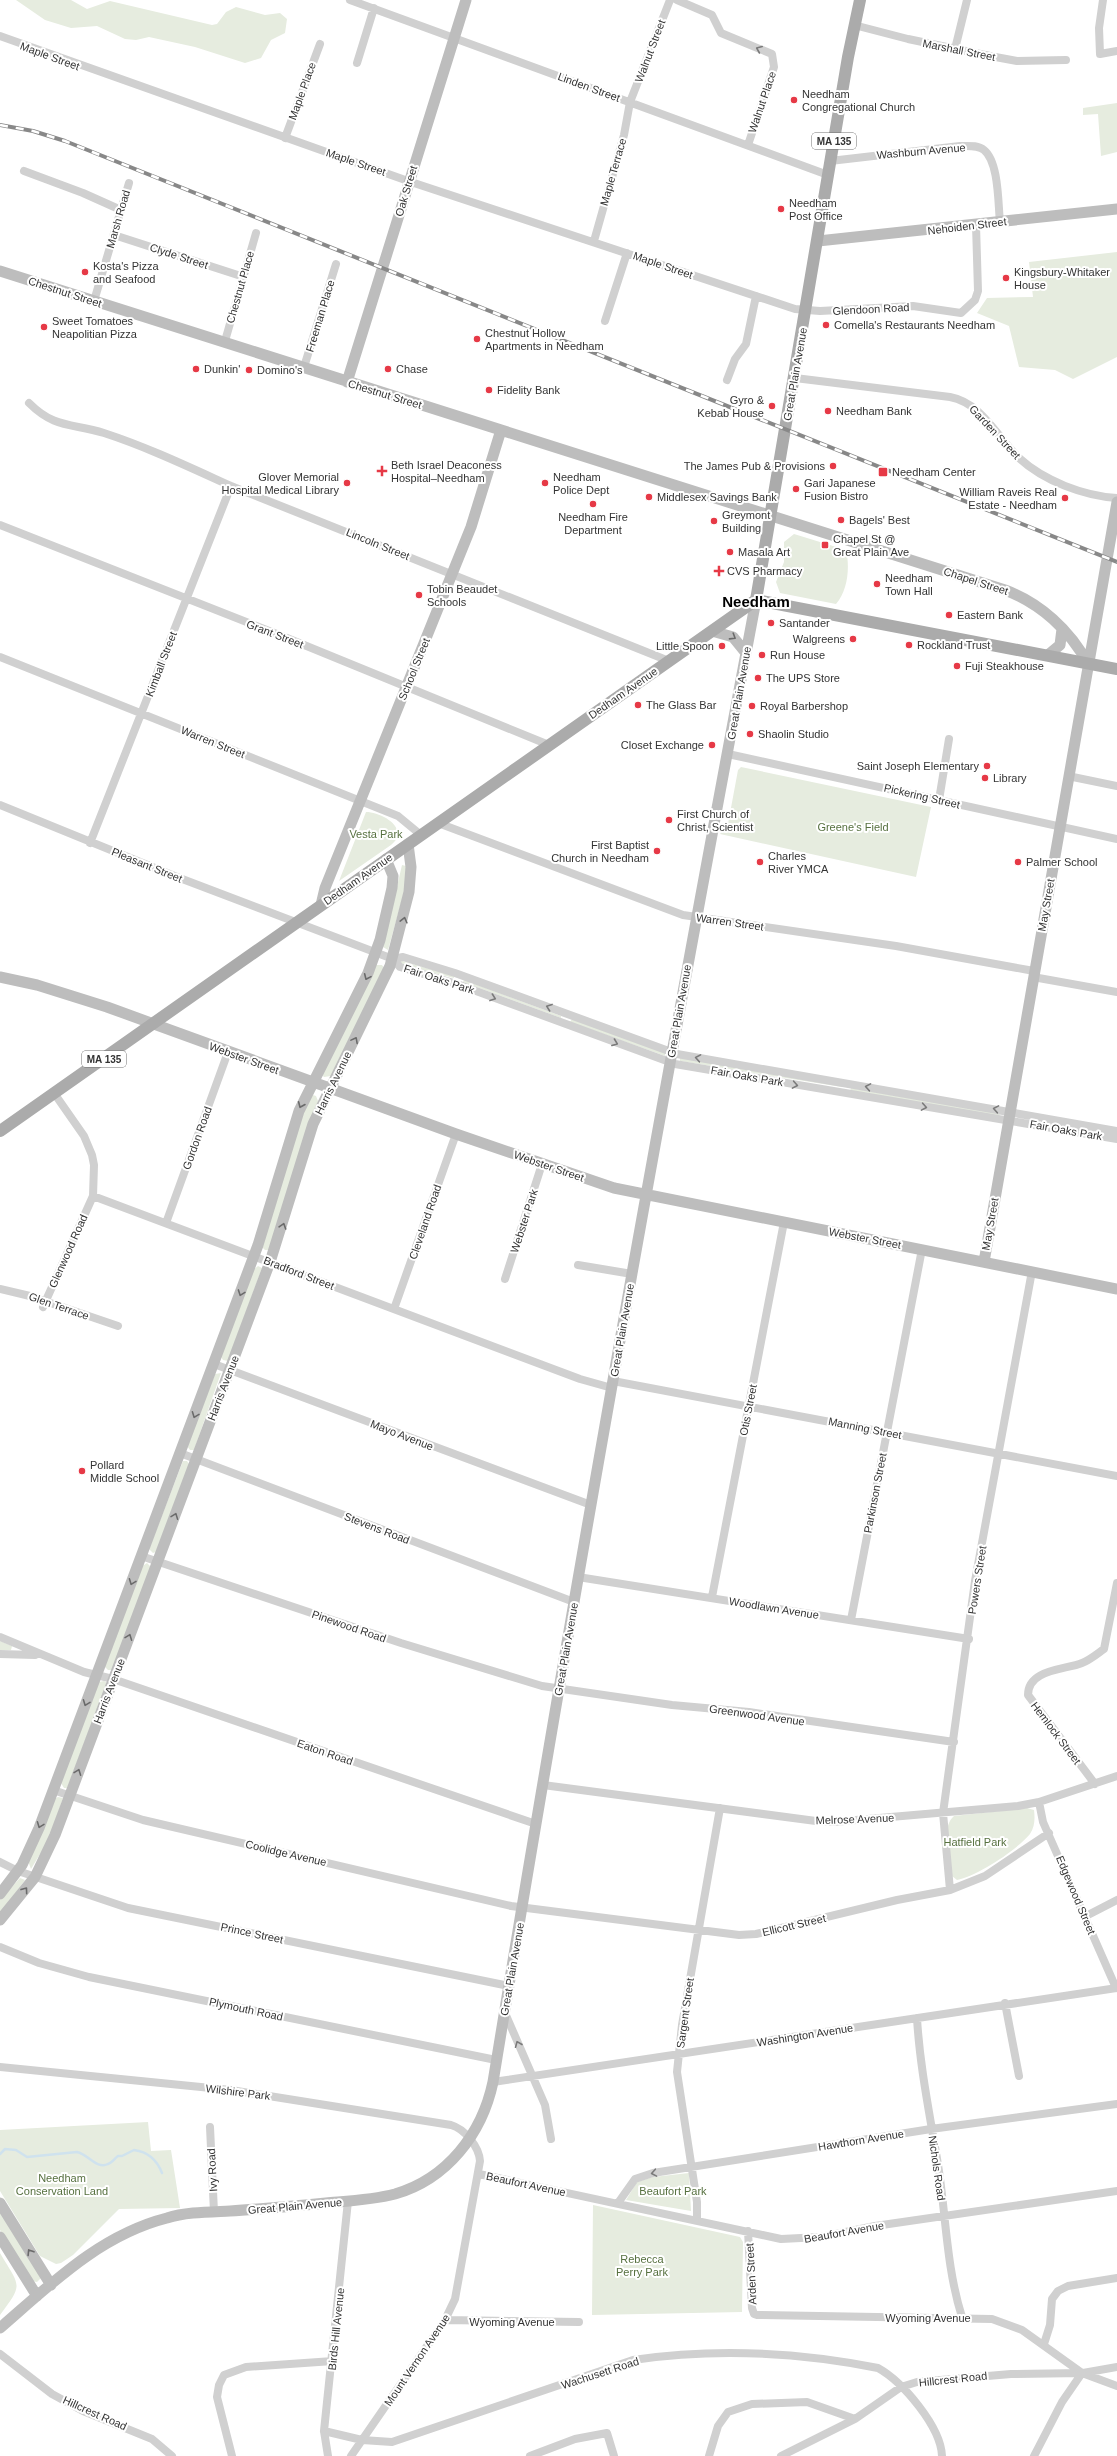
<svg xmlns="http://www.w3.org/2000/svg" width="1117" height="2456" viewBox="0 0 1117 2456" font-family="Arial,sans-serif">
<rect width="100%" height="100%" fill="#fff"/>
<path fill="#e6ecdf" d="M16 0H71L87 9 110 1 212 25 217 24 226 12 236 7 265 15 280 13 287 19 285 33 271 40 261 58 245 63 195 47 149 37 136 40 125 39 97 26 71 28 45 20Z
M1117 103V152L1101 156 1098 114 1083 115V108Z
M1117 252V357L1073 379 1055 370 1019 367 1009 326 977 313 987 298 1033 297 1029 262Z
M794 534 846 550C850 567 848 590 836 604L780 593 776 582 784 562V542Z
M741 767 931 807 916 877 720 834 728 824 738 770Z
M366 812C382 812 411 829 391 845L339 881Z
M402 865 406 866V885L388 950 383 947Z
M399 960 454 976V978L399 964Z
M376 965H382L384 968 331 1076 324 1077 322 1075Z
M464 980 561 1016V1018L463 982Z
M572 1019 665 1053V1056L570 1022Z
M680 1058 842 1086V1087L680 1061Z
M851 1088 1000 1114 999 1116 850 1091Z
M313 1095 316 1096 318 1101 269 1250H265L262 1247 300 1118Z
M258 1266 262 1268 228 1361 223 1360 221 1357 253 1270Z
M221 1373 194 1450H190L187 1446 215 1374Z
M183 1461H187L189 1464 156 1552 153 1553 149 1549Z
M147 1563 151 1567 112 1670H108L104 1666 141 1567Z
M0 1641 12 1646 11 1650H0Z
M104 1681 107 1683 67 1788H64L61 1783 98 1682Z
M58 1797 63 1798 49 1839 31 1869 28 1861 54 1799Z
M1027 1808 1034 1810C1035 1818 1035 1827 1030 1834 1017 1850 977 1876 957 1880L952 1876C950 1859 940 1828 954 1816Z
M20 1878 25 1880 0 1914V1900Z
M148 2122 151 2151 171 2150 180 2208 119 2209 73 2255 61 2263 56 2264 40 2256 0 2191V2130Z
M689 2173 691 2211 626 2200 637 2182 653 2177Z
M593 2205 740 2237 743 2242 742 2312 592 2315Z
M0 2210 41 2278 37 2282 32 2281 0 2230Z
M0 2253C20 2287 24 2283 0 2315Z"/>
<g fill="none" stroke-linecap="round" stroke-linejoin="round">
<path stroke="#cfe2ee" stroke-width="2.5" d="M0 2154 5 2149 16 2150 27 2157 77 2152C88 2154 97 2170 108 2164 112 2163 115 2158 118 2156H122L134 2150C149 2152 157 2160 162 2173"/>
<path stroke="#d0d0d0" stroke-width="8" d="M350 0 828 175
M677 0 712 15 721 33 772 54 774 67 748 145
M1103 0 1099 28 1100 54 1117 51
M854 25 908 39 990 56 1017 61 1066 60
M0 36 408 181 795 309 820 311 913 306 961 313 975 300 978 291 976 225
M955 49 967 0
M357 63 374 8
M285 138 320 44
M830 161 960 146C969 146 978 145 984 150 999 162 998 204 1000 222
M24 171 83 193 121 210
M114 235 244 277
M594 241 624 135 630 102 670 0
M94 301 129 183
M605 321 627 253
M225 341 256 233
M304 367 336 264
M795 378 950 397C982 403 997 437 1019 458 1044 481 1084 496 1117 498
M727 380 735 359 746 344 756 296
M29 403C55 429 72 423 104 433 147 447 189 467 231 486L669 661
M0 525 287 638 549 745
M0 657 398 816 421 835
M728 754 1117 839
M1068 776 1117 786
M939 800 949 739
M0 805 177 877 393 959 400 967 457 984 675 1064 1117 1139
M438 823 683 915 896 946 1034 971
M90 843 231 486
M393 959 403 957 455 973 677 1054 1117 1131
M1033 977 1117 992
M93 1196 580 1379 612 1388
M166 1223 228 1052
M578 1265 632 1274
M505 1279 542 1164
M0 1289 30 1296 118 1326
M43 1307 93 1196 94 1165 92 1155 84 1136 54 1093
M394 1309 456 1134
M214 1364 591 1505
M613 1381 1117 1476
M180 1453 574 1602
M141 1556 401 1643 542 1686 672 1705 749 1712 954 1742
M578 1577 969 1639
M712 1597 784 1222
M851 1620 922 1249
M0 1637 84 1672 113 1679 536 1824
M0 1654 35 1655
M1095 1784 1028 1695C1028 1669 1065 1670 1082 1663 1090 1660 1097 1654 1104 1649L1117 1583
M543 1785 816 1821 833 1822 1018 1806 1039 1802 1117 1776
M53 1790 143 1820 511 1906 739 1935 756 1934 897 1900 950 1890 985 1876 1049 1833
M1039 1802 1043 1822 1116 1988
M0 1862 18 1871 128 1908 509 1986
M950 1890 943 1813 975 1581 1032 1271
M1086 1916 1117 1900
M0 1947 39 1963 89 1977 496 2060
M1005 2003 1019 2076
M505 2013 545 2105 551 2139
M917 2018C920 2070 931 2120 939 2171 946 2219 947 2270 962 2317
M0 2067 231 2090 451 2125C465 2129 479 2147 480 2161L455 2299 445 2320 351 2456
M493 2082 1117 1988
M210 2127 214 2212
M479 2174 781 2239 821 2237 875 2226 1117 2191
M618 2203 635 2179 653 2173 931 2129 1117 2104
M697 2220V2202L677 2072 682 2025 720 1808
M748 2231 752 2308 754 2314 757 2315 992 2319 1022 2330 1082 2373
M445 2320 579 2322
M1044 2344 1050 2325 1052 2299 1058 2291 1068 2286 1117 2278
M0 2354 52 2394 83 2411 152 2439 172 2456
M1083 2373 1117 2367
M324 2431 362 2440 392 2442 633 2360C715 2348 797 2352 878 2368 903 2382 941 2427 942 2456
M232 2456 217 2397 219 2385 224 2375 246 2367 333 2361
M328 2456 324 2431 348 2201
M530 2456 575 2439 607 2433 614 2456
M709 2456 718 2426 728 2412 752 2404 807 2402 855 2419
M781 2456 855 2419 901 2387 917 2382 1011 2374 1082 2373 1117 2386
M1034 2456 1062 2402 1082 2373"/>
<path stroke="#bdbdbd" stroke-width="11" d="M818 241 1117 209
M0 271 1005 590C1040 603 1070 630 1088 664
M347 382 466 0
M712 631 733 637 746 653
M1048 655 1060 645 1062 629
M321 905 325 888 471 527 501 430
M0 977 37 985 107 1007 456 1134 614 1188 1117 1289
M984 1262 1117 502
M0 1894 22 1865 39 1828 258 1245 299 1111 368 973 380 940 392 888 393 876 386 859
M0 1920 35 1877 55 1835 270 1262 313 1124 390 966 409 892 411 867 408 844
M0 2203 51 2285
M0 2237 37 2296
M0 2328C51 2284 100 2235 167 2218 186 2212 209 2212 230 2211 262 2209 294 2206 326 2203 349 2201 372 2200 395 2194 447 2179 482 2134 493 2082 574 1587 663 1093 756 600"/>
<path stroke="#ababab" stroke-width="12" d="M756 600 848 57 860 0
M756 600 1117 669
M0 1131 756 600"/>
<defs>
<path id="rail" d="M0 125 33 131 65 141 1117 562"/>
</defs>
<use href="#rail" stroke="#888" stroke-width="4"/>
<use href="#rail" stroke="#fff" stroke-width="2.5" stroke-dasharray="8" stroke-linecap="butt"/>
</g>
<defs><path id="oneway-chevron" d="M-2-3.5L2.5 0L-2 3.5" fill="none" stroke-width="1.6" stroke-linecap="round" stroke-linejoin="round"/></defs>
<g stroke="#7a7a7a">
<use href="#oneway-chevron" transform="translate(759 49) rotate(-157)"/>
<use href="#oneway-chevron" transform="translate(493 998) rotate(20)"/>
<use href="#oneway-chevron" transform="translate(549 1007) rotate(-160)"/>
<use href="#oneway-chevron" transform="translate(615 1043) rotate(21)"/>
<use href="#oneway-chevron" transform="translate(698 1058) rotate(-170)"/>
<use href="#oneway-chevron" transform="translate(795 1085) rotate(10)"/>
<use href="#oneway-chevron" transform="translate(868 1087) rotate(-170)"/>
<use href="#oneway-chevron" transform="translate(924 1107) rotate(10)"/>
<use href="#oneway-chevron" transform="translate(996 1109) rotate(-170)"/>
<use href="#oneway-chevron" transform="translate(518 2044) rotate(-112)"/>
<use href="#oneway-chevron" transform="translate(654 2173) rotate(170)"/>
</g>
<g stroke="#6a6a6a">
<use href="#oneway-chevron" transform="translate(733 637) rotate(32)"/>
<use href="#oneway-chevron" transform="translate(404 920) rotate(-76)"/>
<use href="#oneway-chevron" transform="translate(367 977) rotate(114)"/>
<use href="#oneway-chevron" transform="translate(355 1040) rotate(-62)"/>
<use href="#oneway-chevron" transform="translate(301 1105) rotate(113)"/>
<use href="#oneway-chevron" transform="translate(283 1226) rotate(-72)"/>
<use href="#oneway-chevron" transform="translate(241 1293) rotate(110)"/>
<use href="#oneway-chevron" transform="translate(195 1415) rotate(111)"/>
<use href="#oneway-chevron" transform="translate(175 1516) rotate(-69)"/>
<use href="#oneway-chevron" transform="translate(132 1582) rotate(111)"/>
<use href="#oneway-chevron" transform="translate(129 1637) rotate(-69)"/>
<use href="#oneway-chevron" transform="translate(86 1703) rotate(111)"/>
<use href="#oneway-chevron" transform="translate(78 1772) rotate(-69)"/>
<use href="#oneway-chevron" transform="translate(40 1825) rotate(111)"/>
<use href="#oneway-chevron" transform="translate(25 1890) rotate(-54)"/>
<use href="#oneway-chevron" transform="translate(30 2252) rotate(-122)"/>
</g>
<g fill="#e63946" stroke="#fff" stroke-width="1.5">
<circle cx="794" cy="100" r="4"/>
<circle cx="781" cy="209" r="4"/>
<circle cx="85" cy="272" r="4"/>
<circle cx="1006" cy="278" r="4"/>
<circle cx="826" cy="325" r="4"/>
<circle cx="44" cy="327" r="4"/>
<circle cx="477" cy="339" r="4"/>
<circle cx="196" cy="369" r="4"/>
<circle cx="388" cy="369" r="4"/>
<circle cx="249" cy="370" r="4"/>
<circle cx="489" cy="390" r="4"/>
<circle cx="772" cy="406" r="4"/>
<circle cx="828" cy="411" r="4"/>
<circle cx="833" cy="466" r="4"/>
<path d="M380 465h4v4h4v4h-4v4h-4v-4h-4v-4h4z"/>
<rect x="878" y="467" width="10" height="10" rx="2"/>
<circle cx="347" cy="483" r="4"/>
<circle cx="545" cy="483" r="4"/>
<circle cx="796" cy="489" r="4"/>
<circle cx="649" cy="497" r="4"/>
<circle cx="1065" cy="498" r="4"/>
<circle cx="593" cy="504" r="4"/>
<circle cx="841" cy="520" r="4"/>
<circle cx="714" cy="521" r="4"/>
<rect x="821" y="541" width="8" height="8" rx="2"/>
<circle cx="730" cy="552" r="4"/>
<path d="M717 565h4v4h4v4h-4v4h-4v-4h-4v-4h4z"/>
<circle cx="877" cy="584" r="4"/>
<circle cx="419" cy="595" r="4"/>
<circle cx="949" cy="615" r="4"/>
<circle cx="771" cy="623" r="4"/>
<circle cx="853" cy="639" r="4"/>
<circle cx="909" cy="645" r="4"/>
<circle cx="722" cy="646" r="4"/>
<circle cx="762" cy="655" r="4"/>
<circle cx="957" cy="666" r="4"/>
<circle cx="758" cy="678" r="4"/>
<circle cx="638" cy="705" r="4"/>
<circle cx="752" cy="706" r="4"/>
<circle cx="750" cy="734" r="4"/>
<circle cx="712" cy="745" r="4"/>
<circle cx="987" cy="766" r="4"/>
<circle cx="985" cy="778" r="4"/>
<circle cx="669" cy="820" r="4"/>
<circle cx="657" cy="851" r="4"/>
<circle cx="760" cy="862" r="4"/>
<circle cx="1018" cy="862" r="4"/>
<circle cx="82" cy="1471" r="4"/>
</g>
<g text-anchor="middle" dominant-baseline="central" stroke-width="4" stroke-linejoin="round" paint-order="stroke">
<g fill="#fff" stroke="#707070" stroke-width="1">
<rect x="812" y="133" width="44" height="16" rx="3"/>
<rect x="82" y="1051" width="44" height="16" rx="3"/>
</g>
<g font-size="10" font-weight="bold" fill="#333">
<text x="834" y="141">MA 135</text>
<text x="104" y="1059">MA 135</text>
</g>
<g font-size="11" fill="#333" stroke="#fff">
<text transform="translate(959 50) rotate(11)">Marshall Street</text>
<text transform="translate(650 51) rotate(-69)">Walnut Street</text>
<text transform="translate(50 56) rotate(20)">Maple Street</text>
<text transform="translate(589 87) rotate(20)">Linden Street</text>
<text transform="translate(302 91) rotate(-70)">Maple Place</text>
<text transform="translate(762 102) rotate(-71)">Walnut Place</text>
<text transform="translate(921 151) rotate(-5)">Washburn Avenue</text>
<text transform="translate(356 162) rotate(19)">Maple Street</text>
<text transform="translate(613 172) rotate(-74)">Maple Terrace</text>
<text transform="translate(406 191) rotate(-73)">Oak Street</text>
<text transform="translate(118 219) rotate(-74)">Marsh Road</text>
<text transform="translate(967 226) rotate(-7)">Nehoiden Street</text>
<text transform="translate(179 256) rotate(18)">Clyde Street</text>
<text transform="translate(663 265) rotate(19)">Maple Street</text>
<text transform="translate(240 287) rotate(-74)">Chestnut Place</text>
<text transform="translate(65 292) rotate(18)">Chestnut Street</text>
<text transform="translate(871 309) rotate(-3)">Glendoon Road</text>
<text transform="translate(320 316) rotate(-73)">Freeman Place</text>
<text transform="translate(795 374) rotate(-80)">Great Plain Avenue</text>
<text transform="translate(385 394) rotate(17)">Chestnut Street</text>
<text transform="translate(995 432) rotate(47)">Garden Street</text>
<text transform="translate(378 544) rotate(22)">Lincoln Street</text>
<text transform="translate(976 581) rotate(18)">Chapel Street</text>
<text transform="translate(275 634) rotate(21)">Grant Street</text>
<text transform="translate(161 664) rotate(-69)">Kimball Street</text>
<text transform="translate(414 669) rotate(-68)">School Street</text>
<text transform="translate(623 693) rotate(-35)">Dedham Avenue</text>
<text transform="translate(739 693) rotate(-80)">Great Plain Avenue</text>
<text transform="translate(213 742) rotate(22)">Warren Street</text>
<text transform="translate(922 796) rotate(13)">Pickering Street</text>
<text transform="translate(147 865) rotate(22)">Pleasant Street</text>
<text transform="translate(358 879) rotate(-35)">Dedham Avenue</text>
<text transform="translate(1046 905) rotate(-80)">May Street</text>
<text transform="translate(730 922) rotate(8)">Warren Street</text>
<text transform="translate(439 979) rotate(18)">Fair Oaks Park</text>
<text transform="translate(679 1011) rotate(-80)">Great Plain Avenue</text>
<text transform="translate(244 1058) rotate(20)">Webster Street</text>
<text transform="translate(747 1076) rotate(10)">Fair Oaks Park</text>
<text transform="translate(333 1083) rotate(-64)">Harris Avenue</text>
<text transform="translate(1066 1130) rotate(10)">Fair Oaks Park</text>
<text transform="translate(197 1138) rotate(-70)">Gordon Road</text>
<text transform="translate(549 1166) rotate(19)">Webster Street</text>
<text transform="translate(524 1221) rotate(-72)">Webster Park</text>
<text transform="translate(425 1222) rotate(-71)">Cleveland Road</text>
<text transform="translate(990 1224) rotate(-80)">May Street</text>
<text transform="translate(865 1238) rotate(11)">Webster Street</text>
<text transform="translate(68 1251) rotate(-66)">Glenwood Road</text>
<text transform="translate(299 1273) rotate(21)">Bradford Street</text>
<text transform="translate(59 1306) rotate(19)">Glen Terrace</text>
<text transform="translate(622 1330) rotate(-80)">Great Plain Avenue</text>
<text transform="translate(223 1388) rotate(-69)">Harris Avenue</text>
<text transform="translate(748 1410) rotate(-79)">Otis Street</text>
<text transform="translate(865 1428) rotate(11)">Manning Street</text>
<text transform="translate(402 1435) rotate(21)">Mayo Avenue</text>
<text transform="translate(875 1493) rotate(-79)">Parkinson Street</text>
<text transform="translate(377 1528) rotate(21)">Stevens Road</text>
<text transform="translate(977 1580) rotate(-81)">Powers Street</text>
<text transform="translate(774 1608) rotate(9)">Woodlawn Avenue</text>
<text transform="translate(349 1626) rotate(19)">Pinewood Road</text>
<text transform="translate(566 1649) rotate(-80)">Great Plain Avenue</text>
<text transform="translate(109 1691) rotate(-69)">Harris Avenue</text>
<text transform="translate(757 1715) rotate(8)">Greenwood Avenue</text>
<text transform="translate(1056 1733) rotate(53)">Hemlock Street</text>
<text transform="translate(325 1752) rotate(19)">Eaton Road</text>
<text transform="translate(855 1819) rotate(-2)">Melrose Avenue</text>
<text transform="translate(286 1853) rotate(13)">Coolidge Avenue</text>
<text transform="translate(1076 1895) rotate(67)">Edgewood Street</text>
<text transform="translate(794 1925) rotate(-13)">Ellicott Street</text>
<text transform="translate(252 1933) rotate(12)">Prince Street</text>
<text transform="translate(512 1969) rotate(-80)">Great Plain Avenue</text>
<text transform="translate(246 2009) rotate(12)">Plymouth Road</text>
<text transform="translate(685 2013) rotate(-82)">Sargent Street</text>
<text transform="translate(805 2035) rotate(-9)">Washington Avenue</text>
<text transform="translate(238 2092) rotate(7)">Wilshire Park</text>
<text transform="translate(861 2140) rotate(-9)">Hawthorn Avenue</text>
<text transform="translate(937 2168) rotate(82)">Nichols Road</text>
<text transform="translate(212 2170) rotate(-93)">Ivy Road</text>
<text transform="translate(526 2184) rotate(12)">Beaufort Avenue</text>
<text transform="translate(295 2206) rotate(-5)">Great Plain Avenue</text>
<text transform="translate(844 2232) rotate(-10)">Beaufort Avenue</text>
<text transform="translate(751 2274) rotate(-93)">Arden Street</text>
<text x="928" y="2318">Wyoming Avenue</text>
<text x="512" y="2322">Wyoming Avenue</text>
<text transform="translate(336 2329) rotate(-84)">Birds Hill Avenue</text>
<text transform="translate(417 2360) rotate(-56)">Mount Vernon Avenue</text>
<text transform="translate(600 2373) rotate(-18)">Wachusett Road</text>
<text transform="translate(953 2379) rotate(-6)">Hillcrest Road</text>
<text transform="translate(95 2413) rotate(24)">Hillcrest Road</text>
</g>
<g font-size="11" fill="#333" stroke="#fff" text-anchor="start">
<text x="802" y="94">Needham<tspan x="802" dy="13">Congregational Church</tspan></text>
<text x="789" y="203">Needham<tspan x="789" dy="13">Post Office</tspan></text>
<text x="93" y="266">Kosta's Pizza<tspan x="93" dy="13">and Seafood</tspan></text>
<text x="1014" y="272">Kingsbury-Whitaker<tspan x="1014" dy="13">House</tspan></text>
<text x="52" y="321">Sweet Tomatoes<tspan x="52" dy="13">Neapolitian Pizza</tspan></text>
<text x="834" y="325">Comella's Restaurants Needham</text>
<text x="485" y="333">Chestnut Hollow<tspan x="485" dy="13">Apartments in Needham</tspan></text>
<text x="204" y="369">Dunkin'</text>
<text x="396" y="369">Chase</text>
<text x="257" y="370">Domino's</text>
<text x="497" y="390">Fidelity Bank</text>
<text x="764" y="400" text-anchor="end">Gyro &amp;<tspan x="764" dy="13">Kebab House</tspan></text>
<text x="836" y="411">Needham Bank</text>
<text x="391" y="465">Beth Israel Deaconess<tspan x="391" dy="13">Hospital–Needham</tspan></text>
<text x="825" y="466" text-anchor="end">The James Pub &amp; Provisions</text>
<text x="892" y="472">Needham Center</text>
<text x="339" y="477" text-anchor="end">Glover Memorial<tspan x="339" dy="13">Hospital Medical Library</tspan></text>
<text x="553" y="477">Needham<tspan x="553" dy="13">Police Dept</tspan></text>
<text x="804" y="483">Gari Japanese<tspan x="804" dy="13">Fusion Bistro</tspan></text>
<text x="1057" y="492" text-anchor="end">William Raveis Real<tspan x="1057" dy="13">Estate - Needham</tspan></text>
<text x="657" y="497">Middlesex Savings Bank</text>
<text x="722" y="515">Greymont<tspan x="722" dy="13">Building</tspan></text>
<text x="593" y="517" text-anchor="middle">Needham Fire<tspan x="593" dy="13">Department</tspan></text>
<text x="849" y="520">Bagels' Best</text>
<text x="833" y="539">Chapel St @<tspan x="833" dy="13">Great Plain Ave</tspan></text>
<text x="738" y="552">Masala Art</text>
<text x="727" y="571">CVS Pharmacy</text>
<text x="885" y="578">Needham<tspan x="885" dy="13">Town Hall</tspan></text>
<text x="427" y="589">Tobin Beaudet<tspan x="427" dy="13">Schools</tspan></text>
<text x="957" y="615">Eastern Bank</text>
<text x="779" y="623">Santander</text>
<text x="845" y="639" text-anchor="end">Walgreens</text>
<text x="917" y="645">Rockland Trust</text>
<text x="714" y="646" text-anchor="end">Little Spoon</text>
<text x="770" y="655">Run House</text>
<text x="965" y="666">Fuji Steakhouse</text>
<text x="766" y="678">The UPS Store</text>
<text x="646" y="705">The Glass Bar</text>
<text x="760" y="706">Royal Barbershop</text>
<text x="758" y="734">Shaolin Studio</text>
<text x="704" y="745" text-anchor="end">Closet Exchange</text>
<text x="979" y="766" text-anchor="end">Saint Joseph Elementary</text>
<text x="993" y="778">Library</text>
<text x="677" y="814">First Church of<tspan x="677" dy="13">Christ, Scientist</tspan></text>
<text x="649" y="845" text-anchor="end">First Baptist<tspan x="649" dy="13">Church in Needham</tspan></text>
<text x="768" y="856">Charles<tspan x="768" dy="13">River YMCA</tspan></text>
<text x="1026" y="862">Palmer School</text>
<text x="90" y="1465">Pollard<tspan x="90" dy="13">Middle School</tspan></text>
</g>
<g font-size="11" fill="#56703f" stroke="#fff">
<text x="853" y="827">Greene's Field</text>
<text x="376" y="834">Vesta Park</text>
<text x="975" y="1842">Hatfield Park</text>
<text x="62" y="2178">Needham<tspan x="62" dy="13">Conservation Land</tspan></text>
<text x="673" y="2191">Beaufort Park</text>
<text x="642" y="2259">Rebecca<tspan x="642" dy="13">Perry Park</tspan></text>
</g>
<g font-size="15" font-weight="bold" fill="#000" stroke="#fff">
<text x="756" y="601">Needham</text>
</g>
</g>
</svg>
